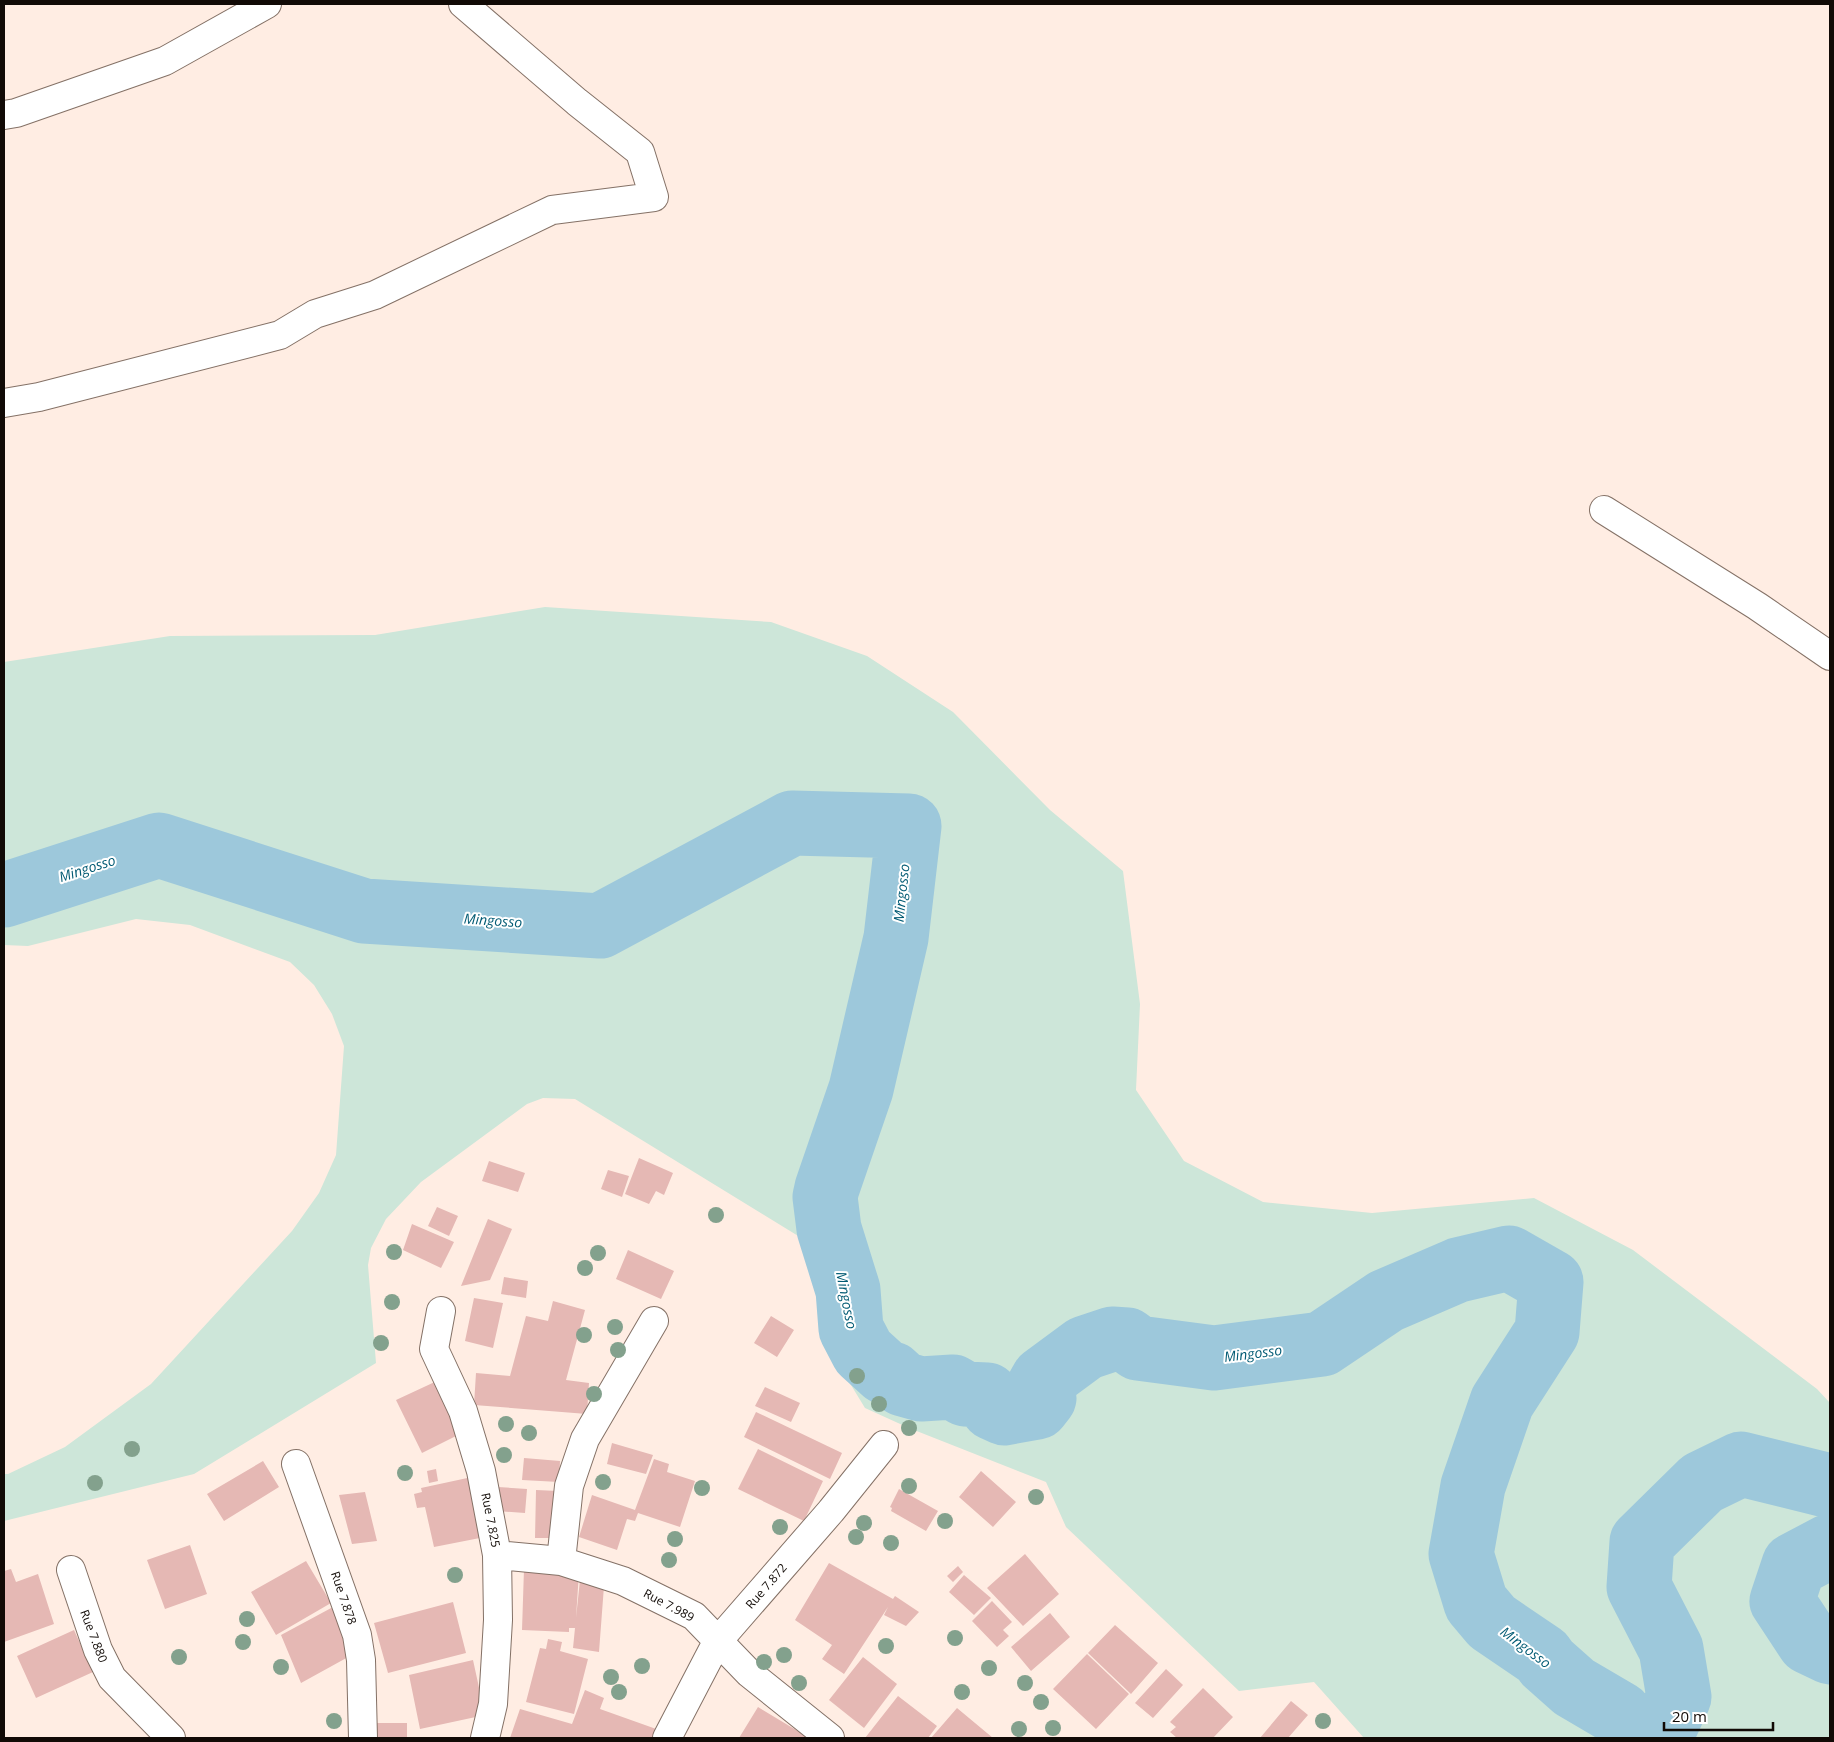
<svg xmlns="http://www.w3.org/2000/svg" width="1834" height="1742" viewBox="0 0 1834 1742" font-family="'Open Sans',sans-serif">
<rect width="100%" height="100%" fill="#ffede3"/>
<path fill="#cde6d9" d="M545 607 771 622 867 656 953 712 1050 810 1123 871 1140 1004 1136 1090 1184 1161 1263 1202 1372 1213 1534 1198 1633 1250 1817 1389 1830 1403V1738H1364L1314 1682 1239 1691 1066 1527 1046 1482 909 1428 865 1408 823 1339 827 1269 808 1242 575 1099 543 1098 527 1104 421 1182 386 1219 371 1248 368 1265 376 1363 194 1474 4 1521V1474H8L65 1447 151 1384 292 1231 319 1193 336 1155 344 1046 332 1014 314 985 290 962 190 925 136 919 28 946 4 945V662L170 636 375 635Z"/>
<g fill="none" stroke-linecap="round" stroke-linejoin="round">
<path stroke="#9dc8db" stroke-width="65" d="M4 895 159 845 364 911 600 926 792 823 909 826 896 938 861 1089 827 1188 825 1197 829 1229 848 1290 851 1329 863 1352 885 1372 892 1374 903 1384 921 1389 953 1387 965 1394 987 1395 993 1408 1004 1413 1037 1407 1044 1398 1039 1386 1043 1379 1085 1348 1112 1339 1127 1340 1138 1348 1214 1358 1322 1344 1386 1301 1458 1270 1509 1258 1551 1282 1547 1332 1502 1402 1473 1486 1461 1554 1476 1603 1492 1622 1542 1656 1547 1663 1574 1687 1620 1714 1626 1722 1636 1726 1664 1729 1679 1697 1671 1649 1639 1587 1642 1542 1702 1483 1741 1464 1830 1486
M1830 1546 1794 1565 1782 1601 1809 1642 1830 1652"/>
</g>
<path fill="#e5b8b4" d="M639 1158 673 1173 664 1195 656 1191 649 1204 625 1194Z
M489 1161 525 1173 518 1192 482 1181Z
M608 1170 629 1176 622 1197 601 1189Z
M437 1207 458 1216 449 1236 428 1226Z
M488 1219 512 1229 490 1280 461 1286Z
M412 1224 454 1242 441 1268 403 1250Z
M628 1250 674 1271 661 1299 616 1279Z
M504 1277 528 1281 526 1298 501 1294Z
M474 1298 503 1303 493 1348 465 1341Z
M553 1301 585 1310 566 1380 589 1383 587 1414 474 1405 476 1373 510 1376 526 1316 548 1321Z
M771 1316 794 1330 777 1357 754 1343Z
M439 1380 466 1431 422 1453 396 1400Z
M765 1387 800 1403 791 1422 755 1406Z
M756 1412 842 1453 830 1479 744 1437Z
M612 1443 653 1455 646 1474 607 1464Z
M758 1449 823 1481 804 1521 738 1489Z
M524 1458 560 1461 559 1482 522 1480Z
M654 1459 669 1464 667 1472 695 1481 680 1527 638 1513 635 1521 627 1519 617 1550 579 1537 592 1495 635 1510Z
M263 1461 279 1487 224 1521 207 1494Z
M436 1469 438 1481 429 1483 427 1471Z
M981 1471 1016 1502 993 1527 959 1497Z
M472 1477 485 1537 434 1547 425 1507 417 1508 414 1494 422 1492 421 1488Z
M498 1487 527 1489 525 1513 496 1511Z
M899 1489 938 1511 926 1531 891 1511 892 1508 890 1507Z
M536 1490 558 1491 557 1538H535Z
M365 1492 377 1541 352 1544 339 1495Z
M190 1545 207 1594 165 1609 147 1560Z
M1025 1554 1059 1594 1023 1626 987 1588Z
M306 1561 331 1603 276 1635 251 1592Z
M829 1563 893 1599 895 1596 919 1612 906 1626 884 1615 888 1607 844 1674 822 1659 832 1645 795 1620Z
M958 1566 963 1572 953 1582 947 1576Z
M11 1569 16 1582 38 1574 54 1624 4 1642V1571Z
M524 1569 579 1572 576 1618 580 1580 604 1586 599 1652 573 1648 575 1628H569V1632L522 1630Z
M964 1575 991 1598 974 1615 949 1592Z
M992 1601 1012 1622 1003 1630 1009 1636 997 1647 972 1621Z
M453 1602 466 1653 388 1673 374 1623Z
M333 1607 350 1656 301 1683 281 1635Z
M1050 1613 1070 1637 1031 1671 1011 1647Z
M1115 1625 1158 1663 1131 1694 1088 1653Z
M74 1630 93 1672 36 1698 17 1656Z
M548 1639 562 1642 560 1651 588 1659 574 1714 526 1702 540 1648 546 1649Z
M1087 1654 1129 1694 1096 1729 1053 1689Z
M863 1657 897 1684 864 1728 829 1700Z
M473 1660 485 1715 420 1729 409 1675Z
M1166 1669 1183 1685 1153 1718 1135 1703Z
M1203 1688 1233 1717 1213 1738H1177L1170 1732 1176 1727 1170 1722Z
M585 1690 604 1698 600 1709 659 1730 655 1738H510L520 1709 572 1724Z
M898 1696 937 1726 928 1738H865Z
M1291 1701 1308 1715 1288 1738H1260Z
M758 1707 806 1736 804 1738H739Z
M957 1708 993 1738H931Z
M373 1723H407V1738H368Z"/>
<g fill="none" stroke-linecap="round" stroke-linejoin="round">
<defs>
<path id="minor" d="M4 115 16 113 165 61 267 4
M4 403 39 397 280 335 315 314 375 295 552 210 654 197 640 152 577 102 463 4
M1604 510 1757 606 1830 656
M441 1311 434 1349 463 1411 481 1471 497 1555 498 1620 493 1704 485 1738
M296 1464 357 1635 361 1660 363 1738
M497 1555 561 1561 623 1581 694 1616 749 1673 830 1738
M561 1561 569 1486 585 1439 654 1321
M71 1570 98 1650 112 1678 171 1738
M667 1738 717 1642 831 1511 884 1445"/>
</defs>
<use href="#minor" stroke="#847166" stroke-width="30"/>
<use href="#minor" stroke="#fff" stroke-width="28"/>
</g>
<g fill="#83a18d">
<circle cx="716" cy="1215" r="8"/>
<circle cx="394" cy="1252" r="8"/>
<circle cx="598" cy="1253" r="8"/>
<circle cx="585" cy="1268" r="8"/>
<circle cx="392" cy="1302" r="8"/>
<circle cx="615" cy="1327" r="8"/>
<circle cx="584" cy="1335" r="8"/>
<circle cx="381" cy="1343" r="8"/>
<circle cx="618" cy="1350" r="8"/>
<circle cx="857" cy="1376" r="8"/>
<circle cx="594" cy="1394" r="8"/>
<circle cx="879" cy="1404" r="8"/>
<circle cx="506" cy="1424" r="8"/>
<circle cx="909" cy="1428" r="8"/>
<circle cx="529" cy="1433" r="8"/>
<circle cx="132" cy="1449" r="8"/>
<circle cx="504" cy="1455" r="8"/>
<circle cx="405" cy="1473" r="8"/>
<circle cx="603" cy="1482" r="8"/>
<circle cx="95" cy="1483" r="8"/>
<circle cx="909" cy="1486" r="8"/>
<circle cx="702" cy="1488" r="8"/>
<circle cx="1036" cy="1497" r="8"/>
<circle cx="945" cy="1521" r="8"/>
<circle cx="864" cy="1523" r="8"/>
<circle cx="780" cy="1527" r="8"/>
<circle cx="856" cy="1537" r="8"/>
<circle cx="675" cy="1539" r="8"/>
<circle cx="891" cy="1543" r="8"/>
<circle cx="669" cy="1560" r="8"/>
<circle cx="455" cy="1575" r="8"/>
<circle cx="247" cy="1619" r="8"/>
<circle cx="955" cy="1638" r="8"/>
<circle cx="243" cy="1642" r="8"/>
<circle cx="886" cy="1646" r="8"/>
<circle cx="784" cy="1655" r="8"/>
<circle cx="179" cy="1657" r="8"/>
<circle cx="764" cy="1662" r="8"/>
<circle cx="642" cy="1666" r="8"/>
<circle cx="281" cy="1667" r="8"/>
<circle cx="989" cy="1668" r="8"/>
<circle cx="611" cy="1677" r="8"/>
<circle cx="799" cy="1683" r="8"/>
<circle cx="1025" cy="1683" r="8"/>
<circle cx="619" cy="1692" r="8"/>
<circle cx="962" cy="1692" r="8"/>
<circle cx="1041" cy="1702" r="8"/>
<circle cx="334" cy="1721" r="8"/>
<circle cx="1323" cy="1721" r="8"/>
<circle cx="1053" cy="1728" r="8"/>
<circle cx="1019" cy="1729" r="8"/>
</g>
<g text-anchor="middle" dominant-baseline="central" stroke-width="4" stroke-linejoin="round" paint-order="stroke">
<g font-size="12" fill="#110a06" stroke="#fff">
<text transform="translate(491 1520) rotate(79)">Rue 7.825</text>
<text transform="translate(766 1586) rotate(-49)">Rue 7.872</text>
<text transform="translate(344 1598) rotate(71)">Rue 7.878</text>
<text transform="translate(669 1605) rotate(28)">Rue 7.989</text>
<text transform="translate(94 1636) rotate(69)">Rue 7.880</text>
</g>
<g font-size="14" font-style="italic" fill="#015a73" stroke="#fff">
<text transform="translate(87 868) rotate(-18)">Mingosso</text>
<text transform="translate(901 893) rotate(-84)">Mingosso</text>
<text transform="translate(493 920) rotate(4)">Mingosso</text>
<text transform="translate(847 1300) rotate(79)">Mingosso</text>
<text transform="translate(1253 1353) rotate(-7)">Mingosso</text>
<text transform="translate(1526 1647) rotate(37)">Mingosso</text>
</g>
</g>
<rect width="1834" height="1742" fill="none" stroke="#110a06" stroke-width="10"/>
<path d="M1664 1722v8h109v-8" fill="none" stroke="#110a06" stroke-width="2.5"/>
<text x="1672" y="1722" font-size="15" fill="#110a06" stroke="#ffffff" stroke-width="4" paint-order="stroke">20 m</text>
</svg>
